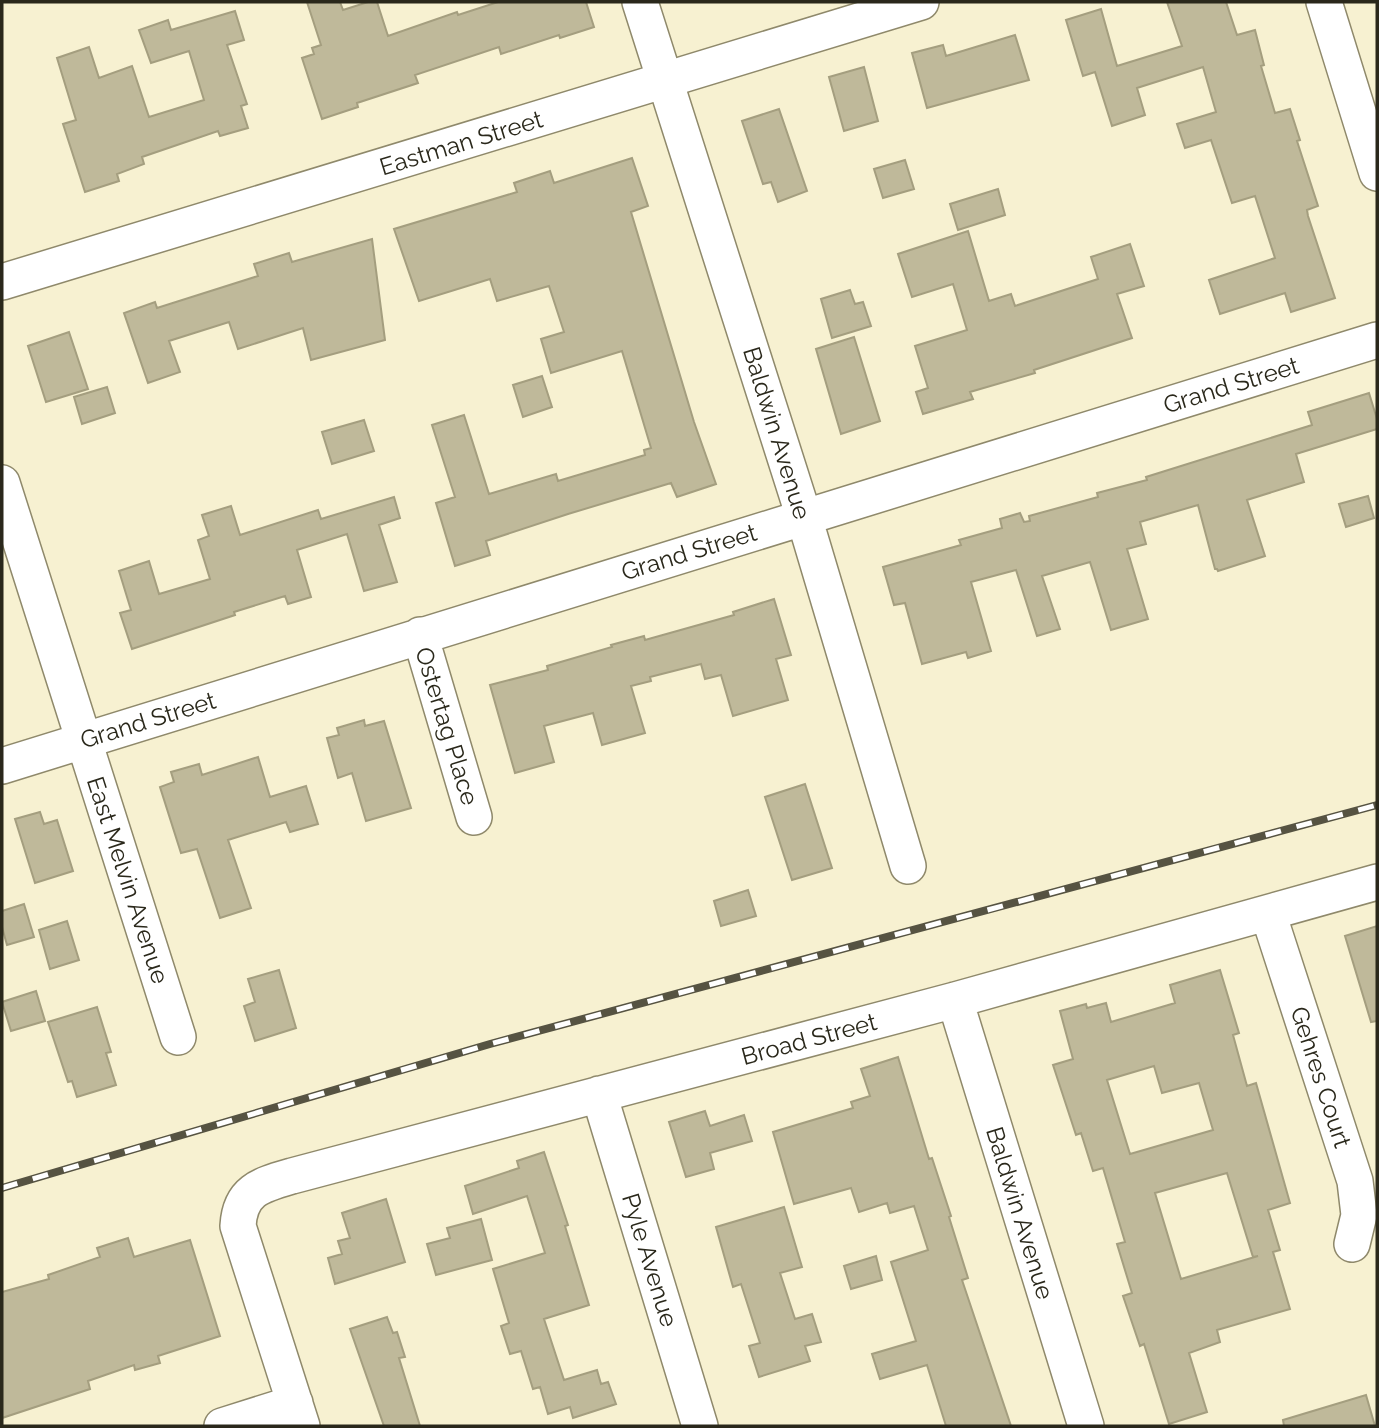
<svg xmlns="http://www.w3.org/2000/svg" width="1379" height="1428" viewBox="0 0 1379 1428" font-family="Raleway,sans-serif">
<rect width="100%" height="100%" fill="#f7f1d1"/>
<path fill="#bfb99a" stroke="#a49e7f" stroke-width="2" fill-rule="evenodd" d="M307 2H340L343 10 368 2H377L388 36 457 12 458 15 498 2H586L594 27 560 38 559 35 501 54 499 47 415 75 418 83 357 103 358 107 322 119 302 58 314 54 312 48 321 45Z
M1167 2H1226L1237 35 1255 30 1264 65 1261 66 1275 113 1290 109 1300 140 1297 141 1318 206 1307 210 1308 216 1335 298 1291 312 1285 293 1220 314 1209 280 1275 258 1255 196 1232 203 1211 140 1185 148 1177 124 1216 112 1203 67 1137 88 1145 115 1112 126 1095 72 1083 76 1066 20 1101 9 1117 66 1182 46Z
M235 11 244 40 227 45 247 104 241 106 248 128 220 136 218 131 142 157 144 164 117 174 119 181 85 192 63 124 76 120 57 58 89 47 99 78 132 66 149 117 204 100 189 51 151 63 139 30 168 20 171 30Z
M1015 35 1029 80 927 108 912 53 943 45 946 56Z
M864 67 878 121 844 131 829 77Z
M779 109 807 191 778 202 771 182 763 184 742 121Z
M632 158 648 206 631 212 694 422 716 484 677 497 671 483 568 514 486 541 490 555 455 566 436 503 455 497 432 425 464 415 489 494 556 474 558 481 645 455 644 450 651 448 622 351 551 373 541 339 564 332 549 286 497 301 490 279 419 301 394 229 517 192 514 183 550 171 554 183Z
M905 160 914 189 883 198 874 169Z
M998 189 1005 215 958 230 950 204Z
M968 231 989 301 1011 294 1015 306 1098 279 1091 257 1130 244 1144 286 1117 294 1132 338 1034 370 1035 373 970 392 973 399 923 414 916 392 928 388 915 346 967 330 953 284 912 297 898 254Z
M372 239 385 340 311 360 303 328 238 349 229 322 169 341 180 372 148 383 124 313 155 302 157 308 258 276 254 264 289 253 292 262Z
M850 290 855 304 863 302 871 326 832 338 821 299Z
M69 332 88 389 46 402 28 346Z
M854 337 880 421 841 434 816 349Z
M542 376 552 407 523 417 513 385Z
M107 387 115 413 82 424 74 397Z
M1369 393 1377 419V429L1296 454 1304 482 1247 500 1265 556 1218 571 1217 569H1215L1198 505 1140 522 1146 544 1127 549 1148 619 1111 630 1090 562 1042 576 1060 629 1037 636 1016 570 971 582 991 651 968 658 966 652 922 664 905 603 894 605 883 567 961 545 959 540 1002 528 1000 519 1020 513 1024 522 1030 521 1029 516 1098 497 1097 493 1147 480 1146 477 1312 425 1308 412Z
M364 420 374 451 332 464 322 432Z
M1368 496 1374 518 1346 527 1339 504Z
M394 497 400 518 379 525 397 582 364 591 347 534 297 550 311 597 288 604 285 596 234 612 235 615 132 649 120 613 131 610 119 571 149 561 159 594 210 579 198 540 209 536 202 515 231 506 240 535 318 510 321 519Z
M774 599 791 655 776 659 788 700 733 716 721 675 705 679 701 664 650 677 651 681 631 686 645 733 602 745 593 713 544 726 554 762 515 773 490 685 548 670 547 666 612 647 611 645 644 636 645 640 734 615 733 612Z
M364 720 365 726 384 721 411 808 366 821 352 773 338 778 327 738 339 735 337 728Z
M258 757 270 797 306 786 318 824 290 832 286 822 228 840 251 908 220 918 197 849 181 853 160 787 174 782 171 772 199 764 202 775Z
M805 784 832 868 792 880 765 797Z
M40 812 44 824 57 820 73 871 35 883 15 819Z
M748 890 756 916 721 926 714 901Z
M24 904 34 937 7 945 2 927V911Z
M67 921 79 960 50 969 39 930Z
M1377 926V1021L1371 1022 1345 936Z
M279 970 296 1028 255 1041 244 1006 255 1002 248 979Z
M1220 970 1239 1033 1233 1035 1247 1086 1256 1083 1290 1203 1268 1210 1280 1250 1273 1252 1290 1309 1217 1330 1220 1342 1189 1353 1207 1412 1169 1424 1144 1344 1140 1346 1123 1296 1132 1293 1117 1244 1125 1242 1103 1168 1093 1171 1081 1133 1076 1135 1053 1065 1073 1059 1060 1011 1086 1004 1087 1008 1106 1003 1111 1022 1175 1003 1170 985ZM1154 1066 1162 1093 1199 1083 1213 1130 1130 1154 1107 1080ZM1227 1173 1253 1257 1258 1256 1181 1279 1155 1193Z
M36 991 45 1021 11 1031 2 1002Z
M97 1007 111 1052 106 1053 116 1085 77 1097 72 1081 68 1082 48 1022Z
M898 1057 929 1159 932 1158 951 1216 949 1217 968 1278 962 1280 1011 1426H946L927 1365 880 1379 872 1354 916 1341 891 1262 928 1250 914 1206 890 1213 887 1203 859 1212 851 1188 794 1204 773 1132 853 1108 851 1102 870 1096 861 1069Z
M705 1111 710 1126 744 1115 752 1141 710 1153 714 1169 686 1177 669 1122Z
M544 1152 568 1225 565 1226 589 1305 544 1319 564 1380 597 1370 601 1384 608 1382 616 1404 573 1418 570 1407 548 1414 540 1387 533 1389 521 1351 510 1354 501 1326 509 1323 493 1269 545 1253 527 1196 473 1214 465 1186 519 1168 517 1161Z
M386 1199 405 1262 335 1284 328 1258 342 1254 338 1241 350 1238 342 1213Z
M784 1207 802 1267 780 1273 795 1319 812 1314 821 1342 805 1346 810 1361 759 1377 749 1346 760 1343 741 1284 733 1287 716 1227Z
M481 1219 492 1260 436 1275 427 1244 450 1238 447 1228Z
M128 1238 134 1257 190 1240 220 1336 158 1356 160 1363 135 1370 134 1365 88 1381 90 1389 2 1418V1292L49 1279 48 1275 100 1257 97 1248Z
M876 1256 882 1280 851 1289 844 1266Z
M387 1317 393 1333 397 1332 405 1357 399 1358 420 1426H384L350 1329Z
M1366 1395 1375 1426H1284L1283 1420Z"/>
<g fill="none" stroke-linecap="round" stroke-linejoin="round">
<defs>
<path id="minor" d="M640 2 804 517 908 866
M1324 2 1377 173
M2 282 921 2
M2 483 178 1037
M420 635 474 817
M2 766 1377 340
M1268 913 1355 1181 1359 1215 1352 1244
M955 1000 1086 1426
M599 1094 700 1426
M222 1426 295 1403
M302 1426 238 1226C240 1190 261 1185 292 1176L955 1000 1377 882"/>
</defs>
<use href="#minor" stroke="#8f896b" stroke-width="38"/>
<use href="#minor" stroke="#fff" stroke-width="35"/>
<defs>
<path id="rail" d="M2 1188 490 1044 1377 805"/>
</defs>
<use href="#rail" stroke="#565342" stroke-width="8"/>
<use href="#rail" stroke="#fff" stroke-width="5" stroke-dasharray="16" stroke-linecap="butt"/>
</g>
<g text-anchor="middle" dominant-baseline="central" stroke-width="6" stroke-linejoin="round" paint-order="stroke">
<g font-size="24" fill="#2a281b" stroke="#fff">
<text transform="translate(461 143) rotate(-17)">Eastman Street</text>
<text transform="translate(1231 385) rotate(-17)">Grand Street</text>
<text transform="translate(777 433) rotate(73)">Baldwin Avenue</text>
<text transform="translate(689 552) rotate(-17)">Grand Street</text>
<text transform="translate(148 720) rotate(-17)">Grand Street</text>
<text transform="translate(447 726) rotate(73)">Ostertag Place</text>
<text transform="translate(128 880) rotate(72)">East Melvin Avenue</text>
<text transform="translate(809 1039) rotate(-15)">Broad Street</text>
<text transform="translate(1321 1077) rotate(72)">Gehres Court</text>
<text transform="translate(1020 1213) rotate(73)">Baldwin Avenue</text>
<text transform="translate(650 1260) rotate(73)">Pyle Avenue</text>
</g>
</g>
<rect width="1379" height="1428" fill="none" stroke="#2a281b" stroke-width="7"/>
</svg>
